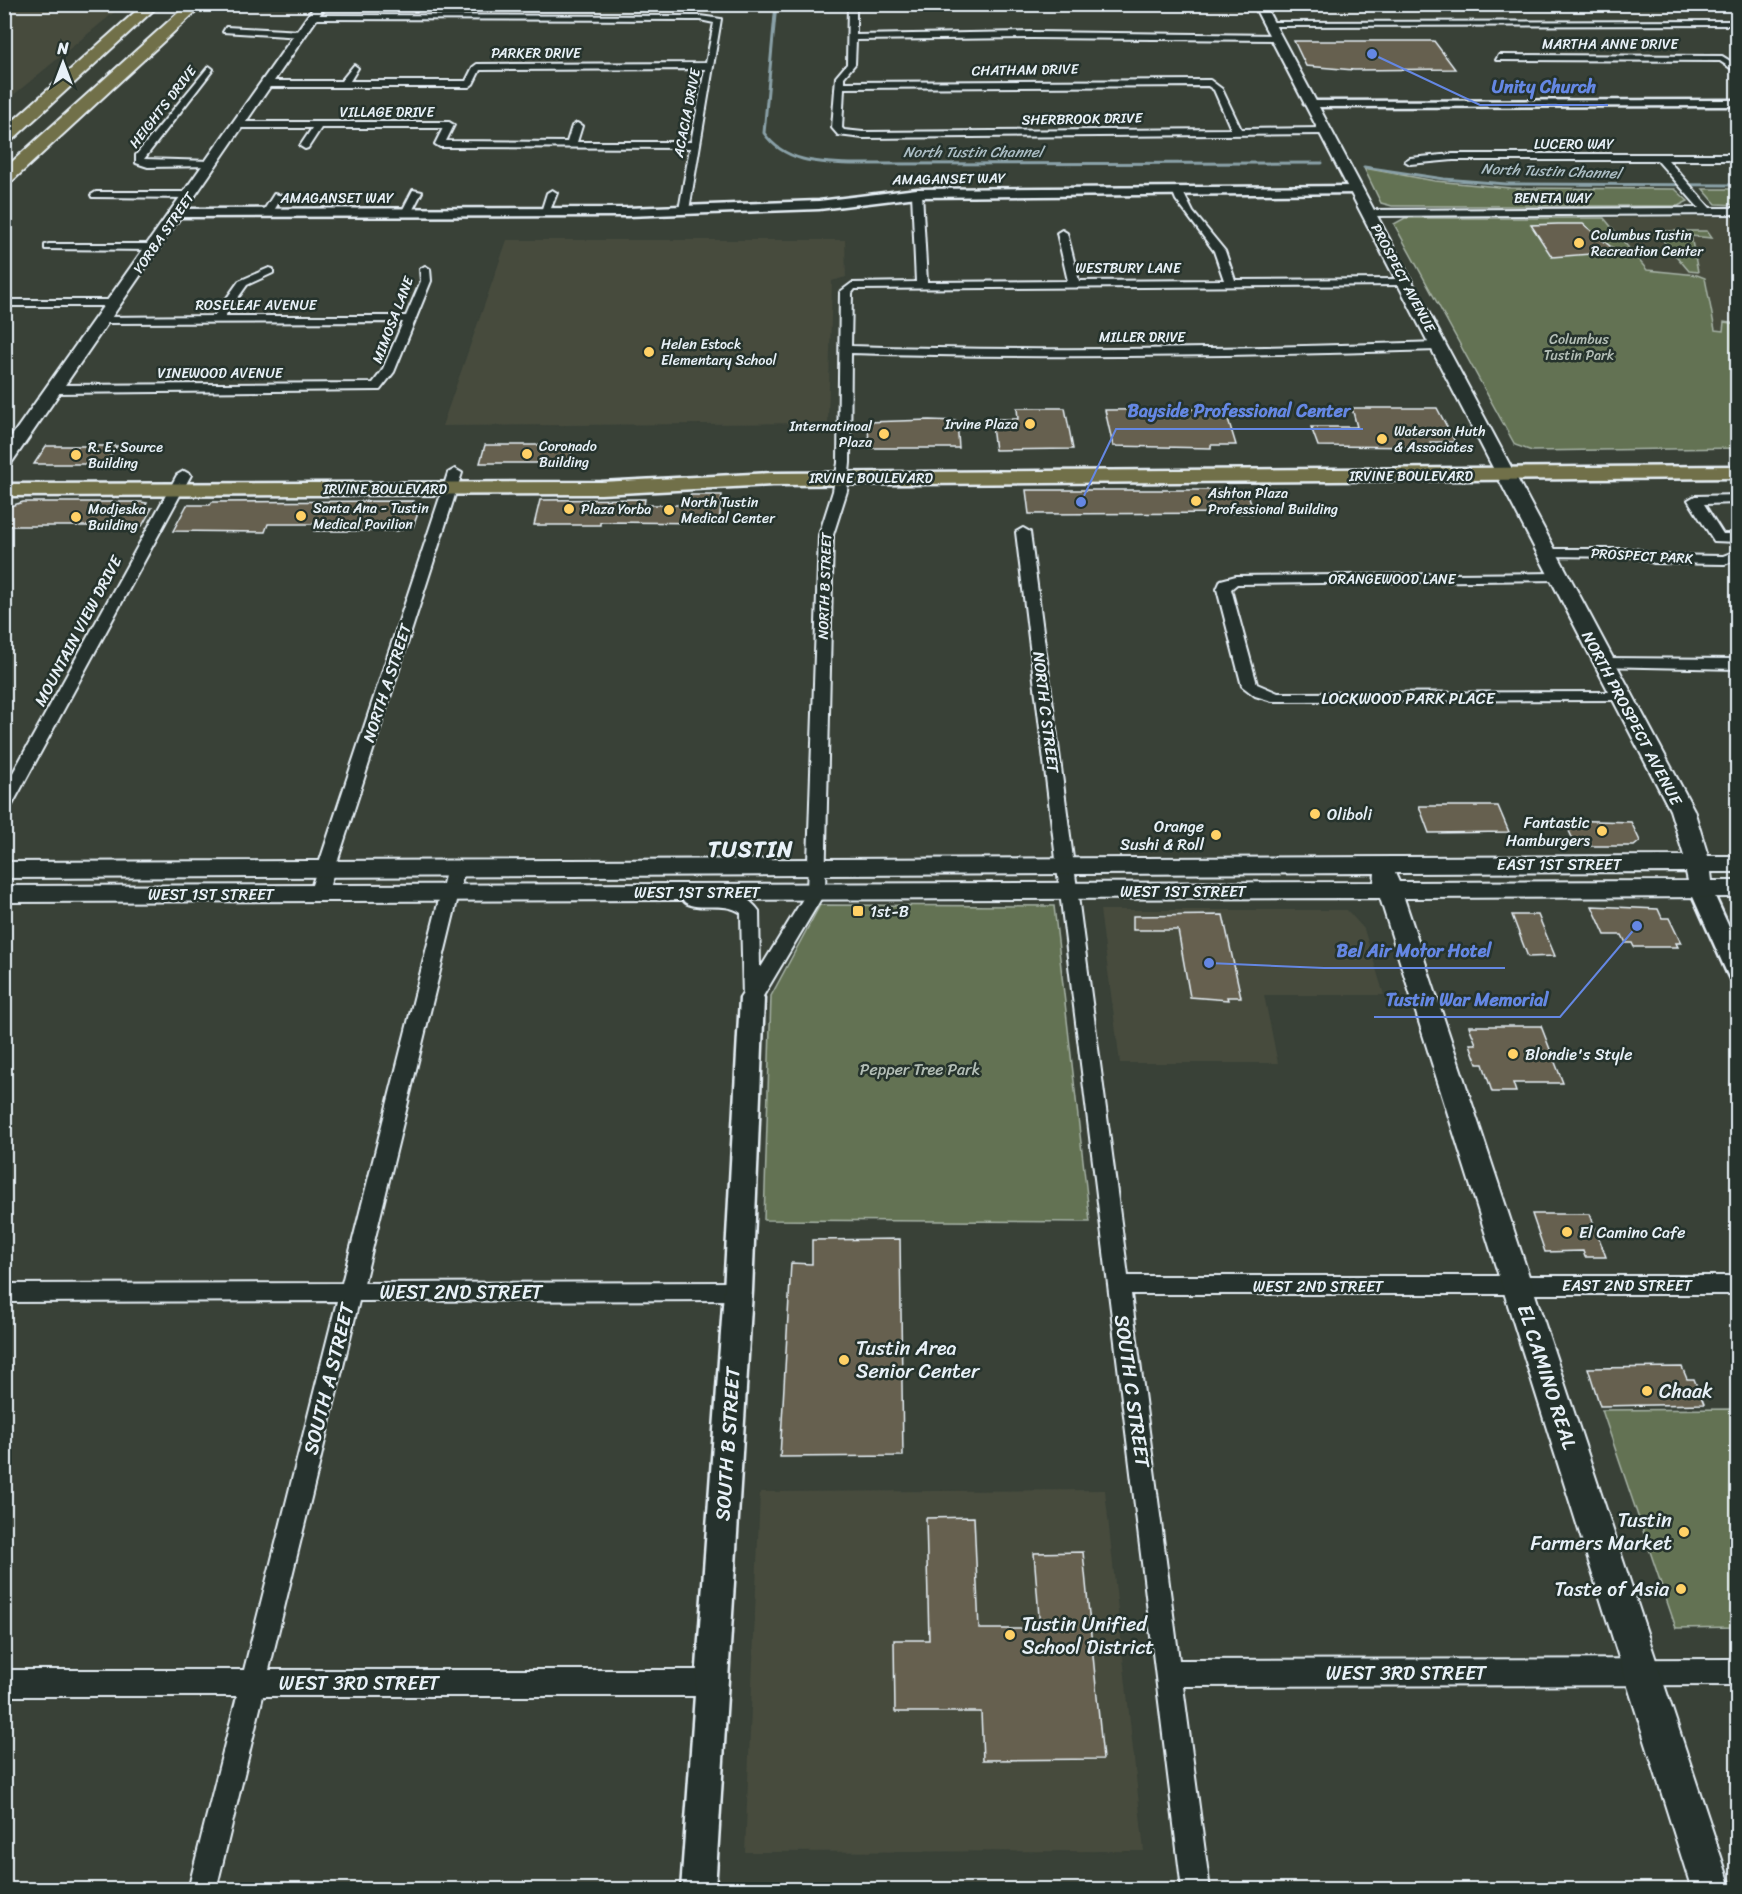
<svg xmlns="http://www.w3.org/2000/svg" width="1742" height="1894" viewBox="0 0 1742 1894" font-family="Sriracha,sans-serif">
<rect width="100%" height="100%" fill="#394137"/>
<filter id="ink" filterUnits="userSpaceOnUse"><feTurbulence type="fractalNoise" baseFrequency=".0167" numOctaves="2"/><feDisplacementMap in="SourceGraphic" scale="12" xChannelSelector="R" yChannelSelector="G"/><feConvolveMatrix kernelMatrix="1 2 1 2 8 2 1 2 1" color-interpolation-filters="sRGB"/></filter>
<g filter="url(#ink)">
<path fill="#464b3e" d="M5 4H123V5L5 102Z
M1737 217V363L1715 330 1705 278 1697 275 1647 270 1604 218Z
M507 240H845L846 277 832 281 828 423 442 426Z
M1100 910H1347L1364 929 1384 995H1264L1278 1063H1120Z
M1105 1490 1144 1851 745 1852 760 1492Z"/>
<path fill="#647253" stroke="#a6b2a6" stroke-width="1.5" d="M1364 168 1435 181 1510 188 1675 189 1688 201 1678 206H1392L1381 203Z
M1703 189H1737V205L1716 204Z
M1405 218H1604L1647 270 1697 275 1705 278 1715 330 1723 331 1724 322 1737 324V448L1532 451 1515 445 1394 224Z
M1655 231H1707L1712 238 1691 236 1698 272 1689 271Z
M820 905 1054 906 1090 1222 764 1220 771 996Z
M1737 1409V1627L1676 1628 1602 1410Z"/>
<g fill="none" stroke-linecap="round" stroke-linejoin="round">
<path stroke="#8aa1a8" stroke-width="3" d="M776 4 764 133C784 162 818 163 851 164L1322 163
M1364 167 1444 179 1506 184 1738 185"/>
</g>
<path fill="#66614f" stroke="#e8f1f8" stroke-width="1.5" d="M1294 41H1434L1455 69 1354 70 1306 66Z
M1558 224H1583L1617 252 1552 257 1531 225Z
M1017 408H1065L1073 449 995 450 991 419H1018Z
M1352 408H1437L1455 442H1430L1432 447 1318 446 1311 427H1357Z
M1225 409 1236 445H1211V448L1113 446 1105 410Z
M929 420 957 421 959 448H869L868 422Z
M485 445H573L569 463H480Z
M46 446H117L105 464H34Z
M1026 490H1247L1254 513 1029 514Z
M690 495H722L719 523 600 522V525H534L540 500 645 499 644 505H688Z
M414 501 413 505H421L413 527 397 531H314L317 524H268L265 532 173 531 187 505H210L212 502Z
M23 502H141L147 503 144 508H152L142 526H4V508Z
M1419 806H1498L1509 832 1429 833Z
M1564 820 1631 822 1640 841 1634 846H1576Z
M1592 906 1658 909 1662 918H1669L1681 943H1676L1678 947H1634L1632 943H1626L1622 935H1605Z
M1223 915 1241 997H1227L1228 1000 1190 997 1178 930H1133V916Z
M1512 915H1538L1555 956 1528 957Z
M1469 1026H1541L1563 1083H1513L1516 1092H1492L1483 1064H1477L1470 1044H1476Z
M1532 1214H1590L1606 1257H1585L1583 1251 1545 1252Z
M900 1239 903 1456 780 1457 791 1263 812 1264V1240Z
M1682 1367 1687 1379H1694L1704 1404 1600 1406 1588 1368Z
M974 1517 979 1629H1040L1034 1553 1083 1552 1103 1759 983 1760 981 1712H895L894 1640H929L926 1518Z"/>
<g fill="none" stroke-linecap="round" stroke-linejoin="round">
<defs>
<path id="minor" d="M848 4H856V35L1032 32 1278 35 1275 40 1032 38 856 40 855 64 844 77V82L1210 80 1222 89 1241 129 1325 128 1330 131 1325 134 863 138 838 135 832 128 836 77 847 64ZM1208 86 1214 90 1231 129 863 132 844 130 842 128 844 88Z
M311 15 700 16 721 19 689 210 684 213 679 210 690 148 440 147 435 144 443 128H321L308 148 305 149 300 146 312 128H239L234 125 239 122H449L454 125 446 141 567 142 572 126 577 123 582 126 577 142H691L705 69 480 70 473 84 469 87H267L263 84 267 81H341L354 65 358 68 350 81H466L473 67 477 64 706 63 714 23 700 20 314 19Z
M1738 21V25L1268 26 1264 24 1268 22Z
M226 27 302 31 306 34 302 37 223 32Z
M1499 55 1722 56 1738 66V73L1720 61 1496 60Z
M209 66 213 69 212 71 144 159 211 161 216 164 214 166 148 167 136 163V155Z
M1453 154H1738V160H1668L1710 208H1738V214L1368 216 1363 213 1368 210 1699 208 1657 160H1453L1410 164 1405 161 1410 158Z
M1177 187 1181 188 1193 212 1225 251 1235 280 1404 279 1410 282 1404 285 855 289 852 293 851 346C1047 352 1243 349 1438 342L1444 346 1438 350C1243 356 1047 359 851 353L850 463 847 491 833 535 825 892 759 1003H745L743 998 741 913C724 900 692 913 683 900 688 891 730 893 740 896 747 898 755 905 759 911L760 969 807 892 819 535 833 491 838 463 840 292 852 283 916 282 912 193 917 190 922 193 927 282 1068 281 1057 233 1062 230 1067 233 1079 281 1224 280 1214 251 1176 200 1172 190Z
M413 190 422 192 410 215H402L401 213Z
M552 190 557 193 549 213 540 215 547 193Z
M96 192H190L195 195 190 198 92 197 91 195Z
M274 194 283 196 271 215H263L262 213Z
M49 244H154L159 247 154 250 45 249V245Z
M425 266 430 269 431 281 394 372 380 390 55 393 49 389 55 385 373 383 382 371 403 322 103 323 97 320 103 317 214 316 239 281 269 268 273 269V273L247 285 225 316H406L421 281 420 269Z
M4 300H115L121 303 115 306H4Z
M455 469 462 473 327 894 324 898H312L309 894 448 473Z
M184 471 191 475 12 805 4 810V789L177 475Z
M1738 495V503L1704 504 1723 534H1738V542L1714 541 1688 500 1695 496Z
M1023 528 1030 532 1128 1276H1738V1294H1131L1179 1660 1738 1659V1685L1183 1686 1210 1890H1182L1016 532Z
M1545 549H1636L1655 555 1723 556 1738 550V559L1725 564 1654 563 1635 557 1540 556 1538 553Z
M1558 573 1563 574V580L1237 584 1231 589 1257 684 1278 693 1621 692 1629 697 1626 700 1272 701 1255 696 1242 686 1217 589 1221 580 1236 576Z
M1603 658 1738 659V669L1598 666 1595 663 1598 660Z
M456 862 465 868 364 1283 738 1282 746 1285 749 1291 746 1297 738 1300 359 1301 269 1670H713L722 1674 726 1683 722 1692 713 1696H263L216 1890H188L237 1696H4V1670H244L337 1301 4 1302V1284L342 1283 447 868Z"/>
<path id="tertiary" d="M1738 100V106L1310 107 1304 104 1310 101Z
M1356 186 1362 190 1360 193 917 197 819 209 627 216 177 217 171 213 177 209 627 208 819 201 917 189Z
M1701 883 1709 885 1712 890 1738 947V981L1730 979 1727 973 1690 890 1693 885Z
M752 990 760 992 764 998 752 1291 715 1890H681L724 1291 740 998 744 992Z"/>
<path id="secondary" d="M316 4H327L10 465 4 466V447Z
M1253 4H1264L1694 810 1708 856H1738V872H1711L1712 881H1738V897L1404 898 1732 1890H1692L1380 898 4 902V886L1374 882 1375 873 4 878V862L1684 856 1670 810ZM1686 872 1688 881 1399 882 1395 873Z"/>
<path id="primary" d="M1738 466V478L772 485 601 494 4 496V484L601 482 772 473Z"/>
<path id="motorway" d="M144 4H160L10 142 4 143V129Z
M188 4H204L10 183 4 184V169Z"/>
</defs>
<use href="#minor" stroke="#e8f1f8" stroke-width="4"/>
<use href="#tertiary" stroke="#e8f1f8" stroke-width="5"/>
<use href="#secondary" stroke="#e8f1f8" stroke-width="4"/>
<use href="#primary" stroke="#e8f1f8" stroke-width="5"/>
<use href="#motorway" stroke="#e8f1f8" stroke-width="4"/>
<use href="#minor" fill="#26332d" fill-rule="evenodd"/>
<use href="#tertiary" fill="#26332d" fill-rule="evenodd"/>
<use href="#secondary" fill="#26332d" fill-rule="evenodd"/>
<use href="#primary" fill="#71704a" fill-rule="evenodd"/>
<use href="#motorway" fill="#71704a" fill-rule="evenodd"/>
</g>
</g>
<g fill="#ffd166" stroke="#26332d" stroke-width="2">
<circle cx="1579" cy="243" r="6"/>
<circle cx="649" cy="352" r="6"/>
<circle cx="1030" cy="424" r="6"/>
<circle cx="884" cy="434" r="6"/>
<circle cx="1382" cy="439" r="6"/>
<circle cx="527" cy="454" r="6"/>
<circle cx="76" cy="455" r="6"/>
<circle cx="1196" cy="501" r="6"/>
<circle cx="569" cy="509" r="6"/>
<circle cx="669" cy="510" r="6"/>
<circle cx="301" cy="516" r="6"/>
<circle cx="76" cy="517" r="6"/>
<circle cx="1315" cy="814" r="6"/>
<circle cx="1602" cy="831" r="6"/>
<circle cx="1216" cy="835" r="6"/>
<rect x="852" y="905" width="12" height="12" rx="3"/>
<circle cx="1513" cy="1054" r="6"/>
<circle cx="1567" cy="1232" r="6"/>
<circle cx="844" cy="1360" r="6"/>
<circle cx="1647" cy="1391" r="6"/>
<circle cx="1684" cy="1532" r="6"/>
<circle cx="1681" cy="1589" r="6"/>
<circle cx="1010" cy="1635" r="6"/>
</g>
<g text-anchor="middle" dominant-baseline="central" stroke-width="5" stroke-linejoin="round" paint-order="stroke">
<g font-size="14" fill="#e8f1f8" stroke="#26332d">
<text x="1610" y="44">MARTHA ANNE DRIVE</text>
<text x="536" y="53">PARKER DRIVE</text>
<text transform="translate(1025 70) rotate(-1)">CHATHAM DRIVE</text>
<text transform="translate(163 107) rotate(-52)">HEIGHTS DRIVE</text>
<text x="387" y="112">VILLAGE DRIVE</text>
<text transform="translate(687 113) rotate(-79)">ACACIA DRIVE</text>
<text transform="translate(1082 119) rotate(-1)">SHERBROOK DRIVE</text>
<text x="1574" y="144">LUCERO WAY</text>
<text transform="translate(949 179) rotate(-1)">AMAGANSET WAY</text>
<text x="337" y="198">AMAGANSET WAY</text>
<text x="1553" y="198">BENETA WAY</text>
<text transform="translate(164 233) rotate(-55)">YORBA STREET</text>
<text x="1128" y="268">WESTBURY LANE</text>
<text transform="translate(1403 278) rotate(62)">PROSPECT AVENUE</text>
<text x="256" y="305">ROSELEAF AVENUE</text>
<text transform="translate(393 320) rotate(-69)">MIMOSA LANE</text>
<text x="1142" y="337">MILLER DRIVE</text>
<text x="220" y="373">VINEWOOD AVENUE</text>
<text x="1411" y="476">IRVINE BOULEVARD</text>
<text x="871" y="478">IRVINE BOULEVARD</text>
<text x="385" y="489">IRVINE BOULEVARD</text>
<text transform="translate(1642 556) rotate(3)">PROSPECT PARK</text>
<text x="1392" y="579">ORANGEWOOD LANE</text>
<text transform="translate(825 586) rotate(-88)">NORTH B STREET</text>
</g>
<g font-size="14" fill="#e8f1f8" stroke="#26332d" text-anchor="start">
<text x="1591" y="235">Columbus Tustin<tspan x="1591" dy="16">Recreation Center</tspan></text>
<text x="661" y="344">Helen Estock<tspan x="661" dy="16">Elementary School</tspan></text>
<text x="1018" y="424" text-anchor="end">Irvine Plaza</text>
<text x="872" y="426" text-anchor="end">Internatinoal<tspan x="872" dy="16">Plaza</tspan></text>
<text x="1394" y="431">Waterson Huth<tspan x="1394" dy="16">&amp; Associates</tspan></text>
<text x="539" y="446">Coronado<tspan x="539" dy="16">Building</tspan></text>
<text x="88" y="447">R. E. Source<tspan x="88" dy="16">Building</tspan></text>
<text x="1208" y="493">Ashton Plaza<tspan x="1208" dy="16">Professional Building</tspan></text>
<text x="681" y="502">North Tustin<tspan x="681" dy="16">Medical Center</tspan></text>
<text x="313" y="508">Santa Ana - Tustin<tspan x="313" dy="16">Medical Pavilion</tspan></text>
<text x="88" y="509">Modjeska<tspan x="88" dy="16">Building</tspan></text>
<text x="581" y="509">Plaza Yorba</text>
</g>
<g font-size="14" fill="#b3beb6" stroke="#26332d">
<text x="1579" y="339">Columbus<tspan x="1579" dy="16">Tustin Park</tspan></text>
</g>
<g font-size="15" font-style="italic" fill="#aabcc3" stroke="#26332d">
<text x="973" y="152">North Tustin Channel</text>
<text transform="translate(1551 171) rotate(2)">North Tustin Channel</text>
</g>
<g font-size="16" fill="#e8f1f8" stroke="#26332d">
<text transform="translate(78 631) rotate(-62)">MOUNTAIN VIEW DRIVE</text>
<text transform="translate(387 683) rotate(-72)">NORTH A STREET</text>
<text x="1408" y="698">LOCKWOOD PARK PLACE</text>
<text transform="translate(1046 712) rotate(83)">NORTH C STREET</text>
<text transform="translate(1632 718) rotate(62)">NORTH PROSPECT AVENUE</text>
<text x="1559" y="864">EAST 1ST STREET</text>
<text x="1183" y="891">WEST 1ST STREET</text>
<text x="697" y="892">WEST 1ST STREET</text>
<text x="211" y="894">WEST 1ST STREET</text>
<text x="1627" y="1285">EAST 2ND STREET</text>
<text x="1318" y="1286">WEST 2ND STREET</text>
</g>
<g font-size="16" fill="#e8f1f8" stroke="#26332d" text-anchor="start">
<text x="1327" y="814">Oliboli</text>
<text x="1590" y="822" text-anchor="end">Fantastic<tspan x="1590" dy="18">Hamburgers</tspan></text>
<text x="1204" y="826" text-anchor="end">Orange<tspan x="1204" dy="18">Sushi &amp; Roll</tspan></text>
<text x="870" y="911">1st-B</text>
<text x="1525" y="1054">Blondie's Style</text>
<text x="1579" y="1232">El Camino Cafe</text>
</g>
<g font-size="16" fill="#b3beb6" stroke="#26332d">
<text x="920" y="1069">Pepper Tree Park</text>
</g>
<g font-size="20" fill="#e8f1f8" stroke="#26332d">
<text x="461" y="1292">WEST 2ND STREET</text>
<text transform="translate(1547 1377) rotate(72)">EL CAMINO REAL</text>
<text transform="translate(329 1379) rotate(-76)">SOUTH A STREET</text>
<text transform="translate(1132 1391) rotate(82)">SOUTH C STREET</text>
<text transform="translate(728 1444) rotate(-86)">SOUTH B STREET</text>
<text x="1406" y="1673">WEST 3RD STREET</text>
<text x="359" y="1683">WEST 3RD STREET</text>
</g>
<g font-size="20" fill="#e8f1f8" stroke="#26332d" text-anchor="start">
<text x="856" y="1348">Tustin Area<tspan x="856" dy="23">Senior Center</tspan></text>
<text x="1659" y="1391">Chaak</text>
<text x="1672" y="1520" text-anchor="end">Tustin<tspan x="1672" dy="23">Farmers Market</tspan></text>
<text x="1669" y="1589" text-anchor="end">Taste of Asia</text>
<text x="1022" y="1624">Tustin Unified<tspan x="1022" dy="23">School District</tspan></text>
</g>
<g font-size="22" font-weight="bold" letter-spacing="1.5" fill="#e8f1f8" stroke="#26332d">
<text x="751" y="849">TUSTIN</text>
</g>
</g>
<path fill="none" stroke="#6487e3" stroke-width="2" d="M1372 54L1480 105H1608M1081 502L1116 429H1363M1209 963L1324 968H1505M1637 926L1560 1017H1374"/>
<g fill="#6487e3" stroke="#26332d" stroke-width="2">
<circle cx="1372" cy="54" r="6"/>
<circle cx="1081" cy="502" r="6"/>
<circle cx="1209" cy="963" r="6"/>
<circle cx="1637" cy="926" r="6"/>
</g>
<g font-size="18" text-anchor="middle" font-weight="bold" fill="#6487e3" stroke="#26332d" stroke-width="5" stroke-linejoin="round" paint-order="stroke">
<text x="1544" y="93">Unity Church</text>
<text x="1239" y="417">Bayside Professional Center</text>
<text x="1414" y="957">Bel Air Motor Hotel</text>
<text x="1467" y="1006">Tustin War Memorial</text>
</g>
<rect width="1742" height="1894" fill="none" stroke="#26332d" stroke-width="24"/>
<rect x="12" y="12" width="1718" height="1870" fill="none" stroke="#e8f1f8" stroke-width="2" filter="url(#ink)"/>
<g transform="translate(63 63)" stroke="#26332d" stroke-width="4.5" paint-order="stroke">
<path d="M0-4.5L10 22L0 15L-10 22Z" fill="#e8f1f8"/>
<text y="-9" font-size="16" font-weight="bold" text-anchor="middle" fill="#e8f1f8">N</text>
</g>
</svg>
